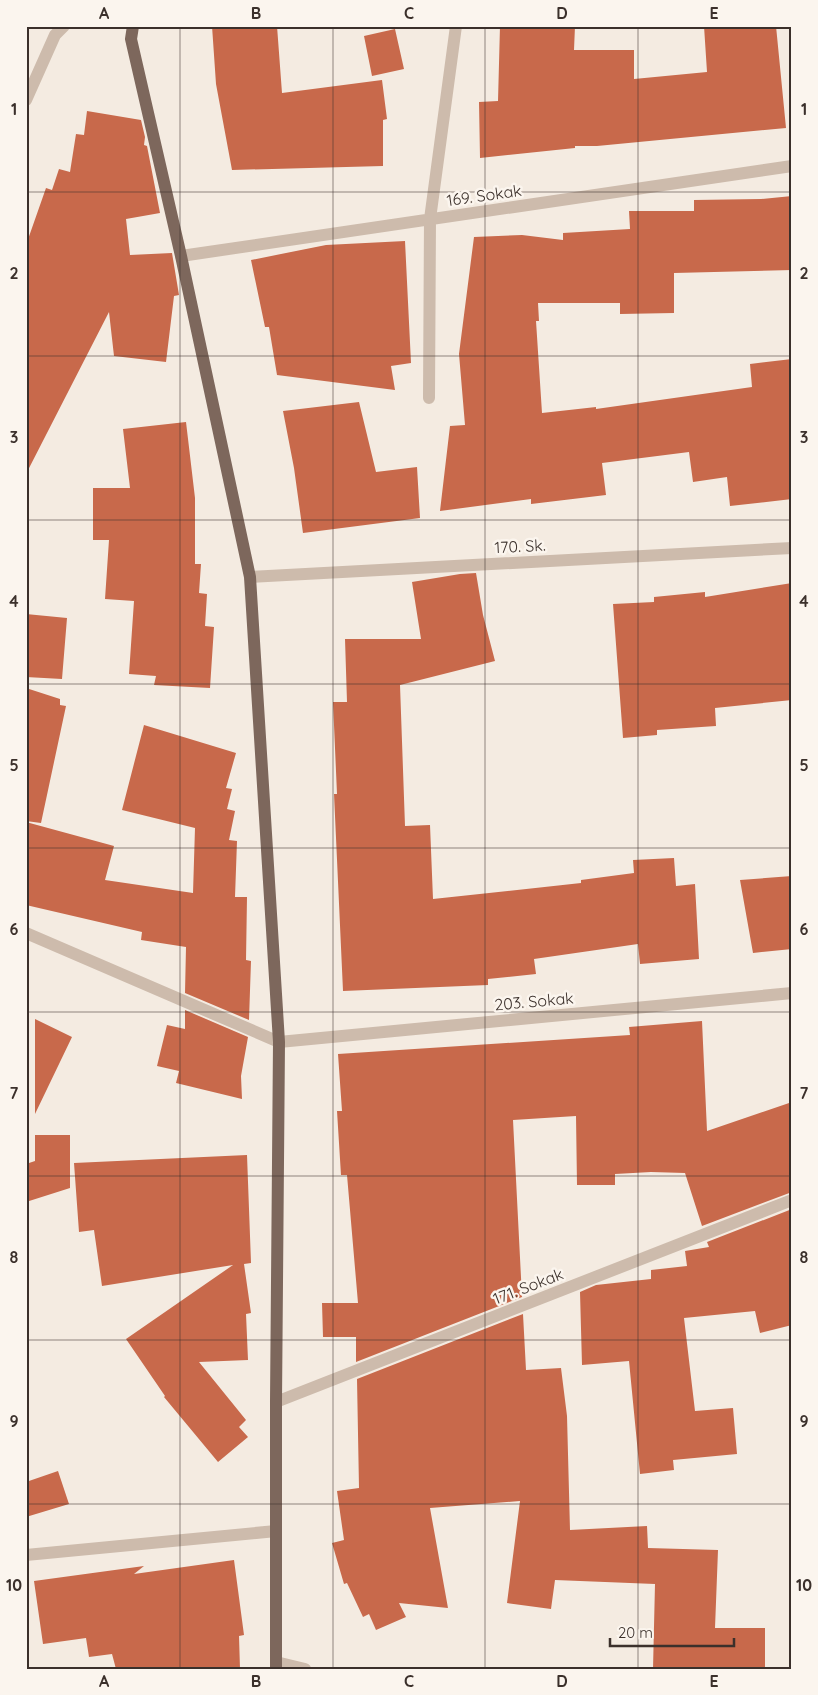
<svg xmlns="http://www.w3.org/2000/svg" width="818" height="1695" viewBox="0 0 818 1695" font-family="Quicksand,sans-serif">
<rect width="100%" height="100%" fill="#f4ebe1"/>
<path fill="#c8694b" d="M212 26H277L282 93 382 80 387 119 383 120V166L232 170 216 84Z
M500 26H575L574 50H634V79L707 72 704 26H776L786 128 597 146H575V148L480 158 479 102 498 101Z
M395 29 404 69 372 76 364 36Z
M87 111 141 120 145 137 144 145 147 146 160 213 126 219 130 255 172 253 179 295 174 296 166 362 114 356 109 312 26 474V245L46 188 52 190 59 169 70 172 76 134 84 135Z
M792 196V270L674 273V313L620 314V303H538L539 321H536L542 413 596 407V409L752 387 750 364 792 359V499L730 506 727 477 693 482 689 452 602 463 606 495 531 504V499L440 511 450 426 465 425 459 354 474 237 522 235 563 240V233L630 229 629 211H694V200L761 199Z
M405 241 411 363 391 366 395 390 277 375 269 327H265L251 260 326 245Z
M359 402 376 472 417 467 420 518 303 533 294 468 283 411Z
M186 422 195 498V564H201L199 593 207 594 205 626 214 627 210 688 154 685 156 676 129 674 134 601 105 599 109 540H93V488H130L123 429Z
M476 573 483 615 495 661 400 685 405 826 430 825 433 899 581 883V880L634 873 633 860 674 858 676 886 695 884 699 959 640 964 638 944 534 959 536 974 488 979V985L343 991 334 794H337L333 702H347L345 639H421L412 582 460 574Z
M792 583V700L715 708 716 726 657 730V735L623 738 613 604 654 602V597L705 592V597Z
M26 614 67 618 62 679 26 677Z
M26 688 60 699V705L66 706 41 823 26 821Z
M144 725 236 753 226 788 232 789 227 809 235 811 229 840 237 841 235 897H247L246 960 251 961 249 1020 185 993 186 947 141 940 142 932 26 905V822L114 846 105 880 193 893 195 828 122 810Z
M792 876V949L753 953 740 880Z
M185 1010 248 1037 241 1076 242 1099 176 1083 179 1071 157 1066 167 1025 185 1029Z
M35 1019 72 1037 35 1114Z
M702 1021 707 1131 792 1102V1192L702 1226 685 1173 651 1172 615 1174V1185H577L576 1116 513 1120 522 1297 356 1362V1337H323L322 1303H358L347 1175H341L337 1111H342L338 1054 630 1035 629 1027Z
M35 1135H70V1188L26 1202V1164L35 1161Z
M247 1155 251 1263 244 1264 251 1313 246 1314 248 1360 199 1362 246 1420 239 1427 248 1437 218 1462 164 1397 165 1396 126 1339 233 1265 102 1286 94 1230 79 1232 74 1163Z
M792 1209V1325L760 1333 755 1311 684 1318 695 1411 733 1408 737 1454 673 1460 674 1470 640 1474 629 1361 582 1365 580 1292 596 1285 651 1279V1270L687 1266 685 1251 709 1247 707 1242Z
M523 1314 526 1370 561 1368 567 1416 570 1530 647 1526 648 1548 718 1550 715 1628H765V1669H653L655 1584 555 1580 551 1609 507 1603 520 1501 430 1508 448 1608 399 1603 406 1617 376 1630 369 1614 363 1617 347 1583 344 1584 332 1543 344 1540 337 1491 359 1488 357 1379Z
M58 1471 69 1504 26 1517V1482Z
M234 1560 244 1635 239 1636 240 1669H116L112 1654 89 1657 86 1638 43 1644 34 1581 144 1566 134 1574Z"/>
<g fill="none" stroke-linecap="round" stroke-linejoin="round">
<path stroke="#cdbbac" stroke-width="12" d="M26 100 55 35 64 26
M181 256 792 166
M429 398 430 219 456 26
M250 577 792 548
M26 933 279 1042 792 993
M276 1402 792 1200
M26 1555 276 1531
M276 1662 305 1669"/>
<path stroke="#7d675c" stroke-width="12" d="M133 26 131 39 181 256 250 577 279 1042 276 1402V1669"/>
</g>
<path fill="none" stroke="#3b302b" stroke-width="1" stroke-opacity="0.55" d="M180 26V1669M333 26V1669M485 26V1669M638 26V1669M26 192H792M26 356H792M26 520H792M26 684H792M26 848H792M26 1012H792M26 1176H792M26 1340H792M26 1504H792"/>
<g text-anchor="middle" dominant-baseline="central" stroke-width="5" stroke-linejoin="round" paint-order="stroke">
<g font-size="16" fill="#3b302b" stroke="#fbf5ee">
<text transform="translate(484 195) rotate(-8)">169. Sokak</text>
<text transform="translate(520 546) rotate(-3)">170. Sk.</text>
<text transform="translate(534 1001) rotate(-5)">203. Sokak</text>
<text transform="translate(528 1286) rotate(-21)">171. Sokak</text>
</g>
</g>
<rect width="818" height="1695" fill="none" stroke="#fbf5ee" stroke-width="55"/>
<path d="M610 1638v8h124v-8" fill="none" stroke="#3b302b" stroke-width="2.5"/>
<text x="618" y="1638" font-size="15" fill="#3b302b" stroke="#fbf5ee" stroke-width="4" paint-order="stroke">20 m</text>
<rect x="28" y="28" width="762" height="1640" fill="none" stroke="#3b302b" stroke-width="2"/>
<g font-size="16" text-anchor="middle" font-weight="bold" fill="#3b302b">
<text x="104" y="19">A</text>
<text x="256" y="19">B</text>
<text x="409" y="19">C</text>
<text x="562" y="19">D</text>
<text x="714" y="19">E</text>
<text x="14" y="115">1</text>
<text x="804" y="115">1</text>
<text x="14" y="279">2</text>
<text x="804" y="279">2</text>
<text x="14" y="443">3</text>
<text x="804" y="443">3</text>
<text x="14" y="607">4</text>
<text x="804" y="607">4</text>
<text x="14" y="771">5</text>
<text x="804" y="771">5</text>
<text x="14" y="935">6</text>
<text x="804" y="935">6</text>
<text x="14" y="1099">7</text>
<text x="804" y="1099">7</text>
<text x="14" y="1263">8</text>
<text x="804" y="1263">8</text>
<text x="14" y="1427">9</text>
<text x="804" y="1427">9</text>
<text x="14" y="1591">10</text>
<text x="804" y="1591">10</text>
<text x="104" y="1687">A</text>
<text x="256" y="1687">B</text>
<text x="409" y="1687">C</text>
<text x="562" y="1687">D</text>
<text x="714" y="1687">E</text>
</g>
</svg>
